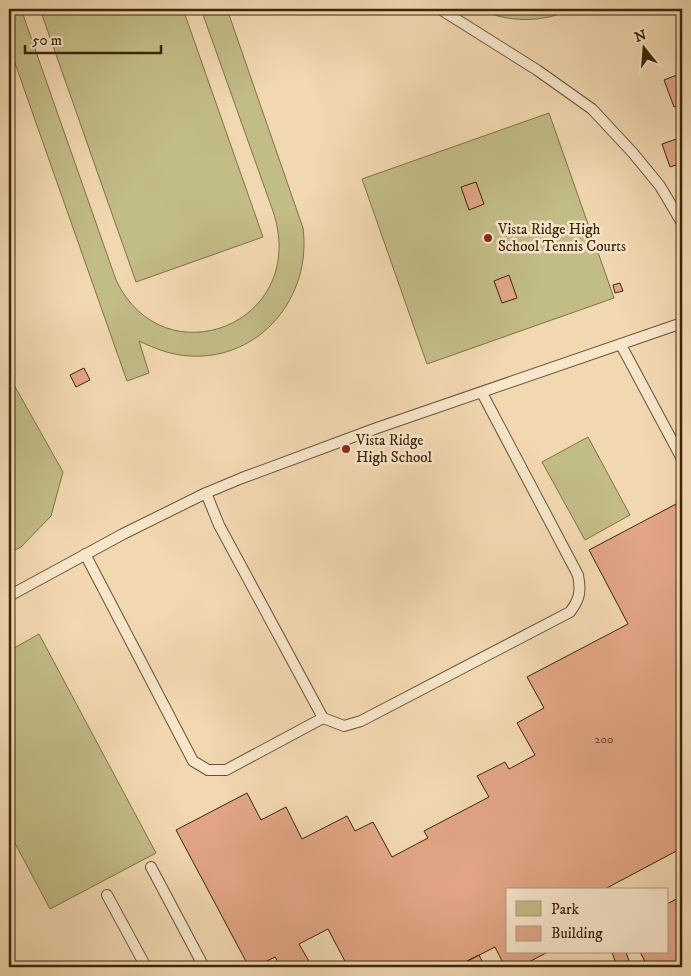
<svg xmlns="http://www.w3.org/2000/svg" width="691" height="976" viewBox="0 0 691 976" font-family="'IM FELL DW Pica',serif">
<rect width="100%" height="100%" fill="#f2d8b1"/>
<filter id="stains"><feTurbulence type="fractalNoise" baseFrequency=".004" numOctaves="4"/><feColorMatrix values="0 0 0 0 .2 0 0 0 0 .09 0 0 0 0 .02 0 0 0 .5 -.17"/></filter>
<radialGradient id="worn" r=".72"><stop offset=".6" stop-color="#630" stop-opacity="0"/><stop offset="1" stop-color="#630" stop-opacity=".3"/></radialGradient>
<path fill="#c2bc87" stroke="#807048" d="M9 9H21L116 280C163 380 308 325 274 214L201 9H227L303 228C312 296 261 360 190 356 171 355 156 349 139 341L149 373 127 381 9 46Z
M40 9H183L263 237 136 282Z
M480 9H571C545 23 506 23 480 9Z
M549 113 614 298 427 364 362 179Z
M9 376 63 472 51 516 21 547 9 553Z
M588 437 630 515 585 540 542 462Z
M39 634 156 853 50 909 9 832V651Z"/>
<path fill="#e2a686" stroke="#3d2509" d="M682 73V104L674 107 664 80Z
M682 137V163L670 167 662 144Z
M476 182 484 204 469 210 461 187Z
M509 275 517 298 502 303 494 281Z
M620 283 623 291 615 293 613 285Z
M9 358 15 369 9 373Z
M84 368 90 380 76 387 70 375Z
M678 503 682 511V848L603 890H507V952H548L519 967H505L495 947 456 967H348L328 929 299 944 310 963 302 967H281L275 957 255 967H249L176 830 247 793 261 820 286 807 302 839 347 816 355 831 373 822 392 857 428 838 424 831 489 797 477 776 505 762 509 769 535 755 517 723 544 708 527 677 628 624 589 550Z
M682 896V967H648L640 952H667V904Z
M612 952H626L631 967H617Z
M479 955 485 967H470L467 961Z"/>
<g fill="none" stroke-linecap="round" stroke-linejoin="round">
<defs>
<path id="lane" d="M440 9 537 70 592 109 633 153 660 186 682 223
M621 345 682 459
M206 493 219 525 323 718 344 726 361 721 570 612C580 599 581 591 578 575L482 393
M85 554 193 761 208 770H226L323 718
M9 596 123 534 206 493 242 478 377 428 682 323
M151 867 204 967
M107 895 146 967"/>
</defs>
<use href="#lane" stroke="#6a5233" stroke-width="12"/>
<use href="#lane" stroke="#f7e6cc" stroke-width="10"/>
</g>
<g fill="#8f2418" stroke="#f7e6cc" stroke-width="2">
<circle cx="488" cy="238" r="5"/>
<circle cx="346" cy="449" r="5"/>
</g>
<g text-anchor="middle" dominant-baseline="central" stroke-width="5" stroke-linejoin="round" paint-order="stroke">
<g font-size="12" fill="#664528">
<text x="604" y="739">200</text>
</g>
<g font-size="15" fill="#3d2509" stroke="#f7e6cc" text-anchor="start">
<text x="498" y="229">Vista Ridge High<tspan x="498" dy="17">School Tennis Courts</tspan></text>
<text x="356" y="440">Vista Ridge<tspan x="356" dy="17">High School</tspan></text>
</g>
</g>
<rect width="691" height="976" fill="none" stroke="#f2d8b1" stroke-width="30"/>
<rect x="10" y="10" width="671" height="956" fill="none" stroke="#3d2509" stroke-width="2.5"/>
<rect x="15" y="15" width="661" height="946" fill="none" stroke="#3d2509"/>
<rect x="506" y="888" width="162" height="65" fill="#f7e6cc" stroke="#ad997e"/>
<rect x="516" y="901" width="25" height="15" fill="#c2bc87" stroke="#ad997e"/>
<text x="551" y="914" font-size="15" fill="#3d2509">Park</text>
<rect x="516" y="926" width="25" height="15" fill="#e2a686" stroke="#ad997e"/>
<text x="551" y="938" font-size="15" fill="#3d2509">Building</text>
<g transform="translate(644 48) rotate(343)" stroke="#f7e6cc" stroke-width="4" paint-order="stroke">
<path d="M0-4L9 19L0 12L-9 19Z" fill="#3d2509"/>
<text y="-8" font-size="14" font-weight="bold" text-anchor="middle" fill="#3d2509">N</text>
</g>
<path d="M25 45v8h136v-8" fill="none" stroke="#3d2509" stroke-width="2.5"/>
<text x="32" y="45" font-size="15" fill="#3d2509" stroke="#f7e6cc" stroke-width="4" paint-order="stroke">50 m</text>
<rect width="100%" height="100%" filter="url(#stains)"/>
<rect width="100%" height="100%" fill="url(#worn)"/>
</svg>
